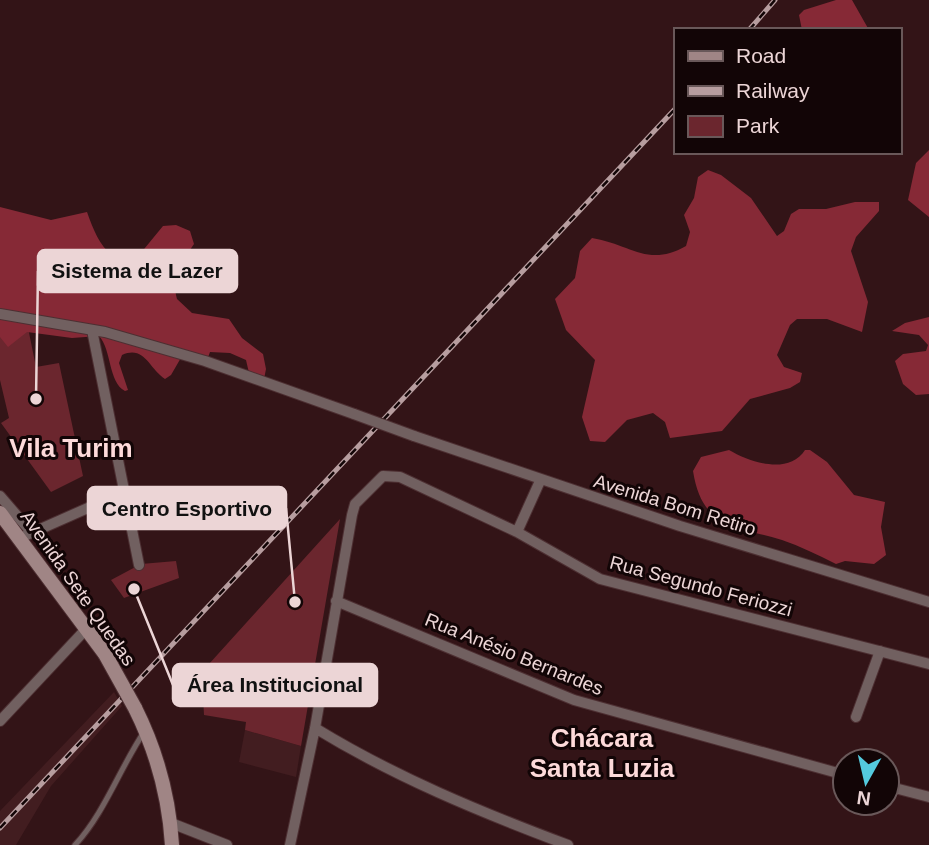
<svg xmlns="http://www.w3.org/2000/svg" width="929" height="845" viewBox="0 0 929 845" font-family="Helvetica,sans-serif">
<rect width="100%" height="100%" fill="#331417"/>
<path fill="#421d20" d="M114 692 122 706 51 786 16 845H0V811Z
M245 730 301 746 296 777 239 762Z"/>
<path fill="#6b262e" d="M0 319 27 323 36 367 59 363 83 476 51 492 1 423 9 418 0 380Z
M340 519 301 746 245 730 246 722 204 715 203 696 190 685Z
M176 561 179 578 124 598 111 580 141 564Z"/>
<path fill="#862936" d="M836 0H852L869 30H802L799 15 804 10Z
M929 150V217L908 200 916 163Z
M708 170 721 175 751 198 777 236 784 231 791 214 799 209H826L855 202H879V211L856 237 851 251 868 302 862 332 827 319H797L790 325 777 355 784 367 802 373 800 382 790 388 750 399 722 431 670 438 665 422 653 413 627 420 605 442 590 441 582 417 595 360 566 330 555 299 575 278 580 251 592 238C630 244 648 268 686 246L690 232 684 215 694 198 698 177Z
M0 207 51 220 87 212C95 234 101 250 122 263L140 254 163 226 176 225 190 231 194 244C182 261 171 279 177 299L192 313 229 319 242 338 263 354 266 369 264 379 249 373 246 360 230 353 210 352 207 360 182 356 171 375 165 379C149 369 145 345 122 355L119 363 128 390 125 391C108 382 112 350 99 336L72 338 27 332 8 347 0 337Z
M929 317V394L916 395 903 384 895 361 903 354 926 351 928 345 919 335 892 331 905 323Z
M729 450C751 463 789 475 805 450H810L827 462 854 495 885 502 881 527 886 555 874 564 845 561 836 564C818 555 800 546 782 540 736 526 702 529 693 471L701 457Z"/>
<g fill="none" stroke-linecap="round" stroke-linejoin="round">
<defs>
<path id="lane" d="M75 845C104 814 120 768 144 732"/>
<path id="street" d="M0 314 105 332 205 361 354 414
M92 330 139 565
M414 436 680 526 929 602
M0 496 32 533
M517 532 540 481
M20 538 124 492
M336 601 574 700 845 775
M856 717 880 651
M0 721 87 628
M315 728C395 777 480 812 568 845
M887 786 929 797
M171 823 227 845
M290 845 315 728 352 515 355 504 383 476 400 477 517 532 600 579 929 664"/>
<path id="secondary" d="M0 513 105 654
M135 708C157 752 169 796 172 845"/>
</defs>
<use href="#lane" stroke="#4d2f32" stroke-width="7"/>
<use href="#street" stroke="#4d2f32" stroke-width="12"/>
<use href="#secondary" stroke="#4d2f32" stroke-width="16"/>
<use href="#lane" stroke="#716060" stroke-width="5"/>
<use href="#street" stroke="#716060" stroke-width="10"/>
<use href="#secondary" stroke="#a08585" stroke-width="14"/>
<defs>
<path id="rail" d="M749 30 775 0
M0 828 675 109"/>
</defs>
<use href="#rail" stroke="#b79d9f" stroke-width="5"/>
<use href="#rail" stroke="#120506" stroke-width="2.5" stroke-dasharray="8" stroke-linecap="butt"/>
<defs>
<path id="street-bridge" d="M354 414 414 436"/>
<path id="secondary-bridge" d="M105 654 135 708"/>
</defs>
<use href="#street-bridge" stroke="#4d2f32" stroke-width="12" stroke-linecap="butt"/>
<use href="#secondary-bridge" stroke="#4d2f32" stroke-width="16" stroke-linecap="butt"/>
<use href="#street-bridge" stroke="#716060" stroke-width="10"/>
<use href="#secondary-bridge" stroke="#a08585" stroke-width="14"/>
</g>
<g text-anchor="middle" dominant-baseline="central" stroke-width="6" stroke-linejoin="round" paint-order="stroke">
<g font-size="19" fill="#ecd5d6" stroke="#120506">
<text transform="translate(675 505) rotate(17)">Avenida Bom Retiro</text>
<text transform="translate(701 586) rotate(15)">Rua Segundo Feriozzi</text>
<text transform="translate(78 588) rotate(55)">Avenida Sete Quedas</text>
<text transform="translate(514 654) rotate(22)">Rua Anésio Bernardes</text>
</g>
<g font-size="26" font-weight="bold" fill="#fddada" stroke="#120506">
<text x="71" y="448">Vila Turim</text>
<text x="602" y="738">Chácara<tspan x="602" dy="30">Santa Luzia</tspan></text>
</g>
</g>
<path fill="none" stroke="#ecd5d6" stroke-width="2.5" d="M36 399L38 271M295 602L286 508M134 589L173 685"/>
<g fill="#ecd5d6" stroke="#120506" stroke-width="2.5">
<circle cx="36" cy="399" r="7"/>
<circle cx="295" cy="602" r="7"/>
<circle cx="134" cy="589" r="7"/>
</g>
<g fill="#ecd5d6" stroke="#ecd5d6" stroke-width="2.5">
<rect x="38" y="250" width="199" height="42" rx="7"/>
<rect x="88" y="487" width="198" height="42" rx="7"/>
<rect x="173" y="664" width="204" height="42" rx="7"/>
</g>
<g font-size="21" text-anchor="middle" font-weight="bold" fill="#111">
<text x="137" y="278">Sistema de Lazer</text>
<text x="187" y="516">Centro Esportivo</text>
<text x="275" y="692">Área Institucional</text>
</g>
<rect x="674" y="28" width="228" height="126" fill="#120506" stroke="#695859" stroke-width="2"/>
<rect x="688" y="51" width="35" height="10" fill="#a08585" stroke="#695859" stroke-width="2"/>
<text x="736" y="63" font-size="21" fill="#ecd5d6">Road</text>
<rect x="688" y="86" width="35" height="10" fill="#b79d9f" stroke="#695859" stroke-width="2"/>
<text x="736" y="98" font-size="21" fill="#ecd5d6">Railway</text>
<rect x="688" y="116" width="35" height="21" fill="#6b262e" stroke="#695859" stroke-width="2"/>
<text x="736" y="133" font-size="21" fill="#ecd5d6">Park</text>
<g transform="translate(866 782) rotate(188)"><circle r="33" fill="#120506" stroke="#695859" stroke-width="2"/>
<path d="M0-5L12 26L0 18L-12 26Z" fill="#54cade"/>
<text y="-10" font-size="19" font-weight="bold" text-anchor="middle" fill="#ecd5d6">N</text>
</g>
</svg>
